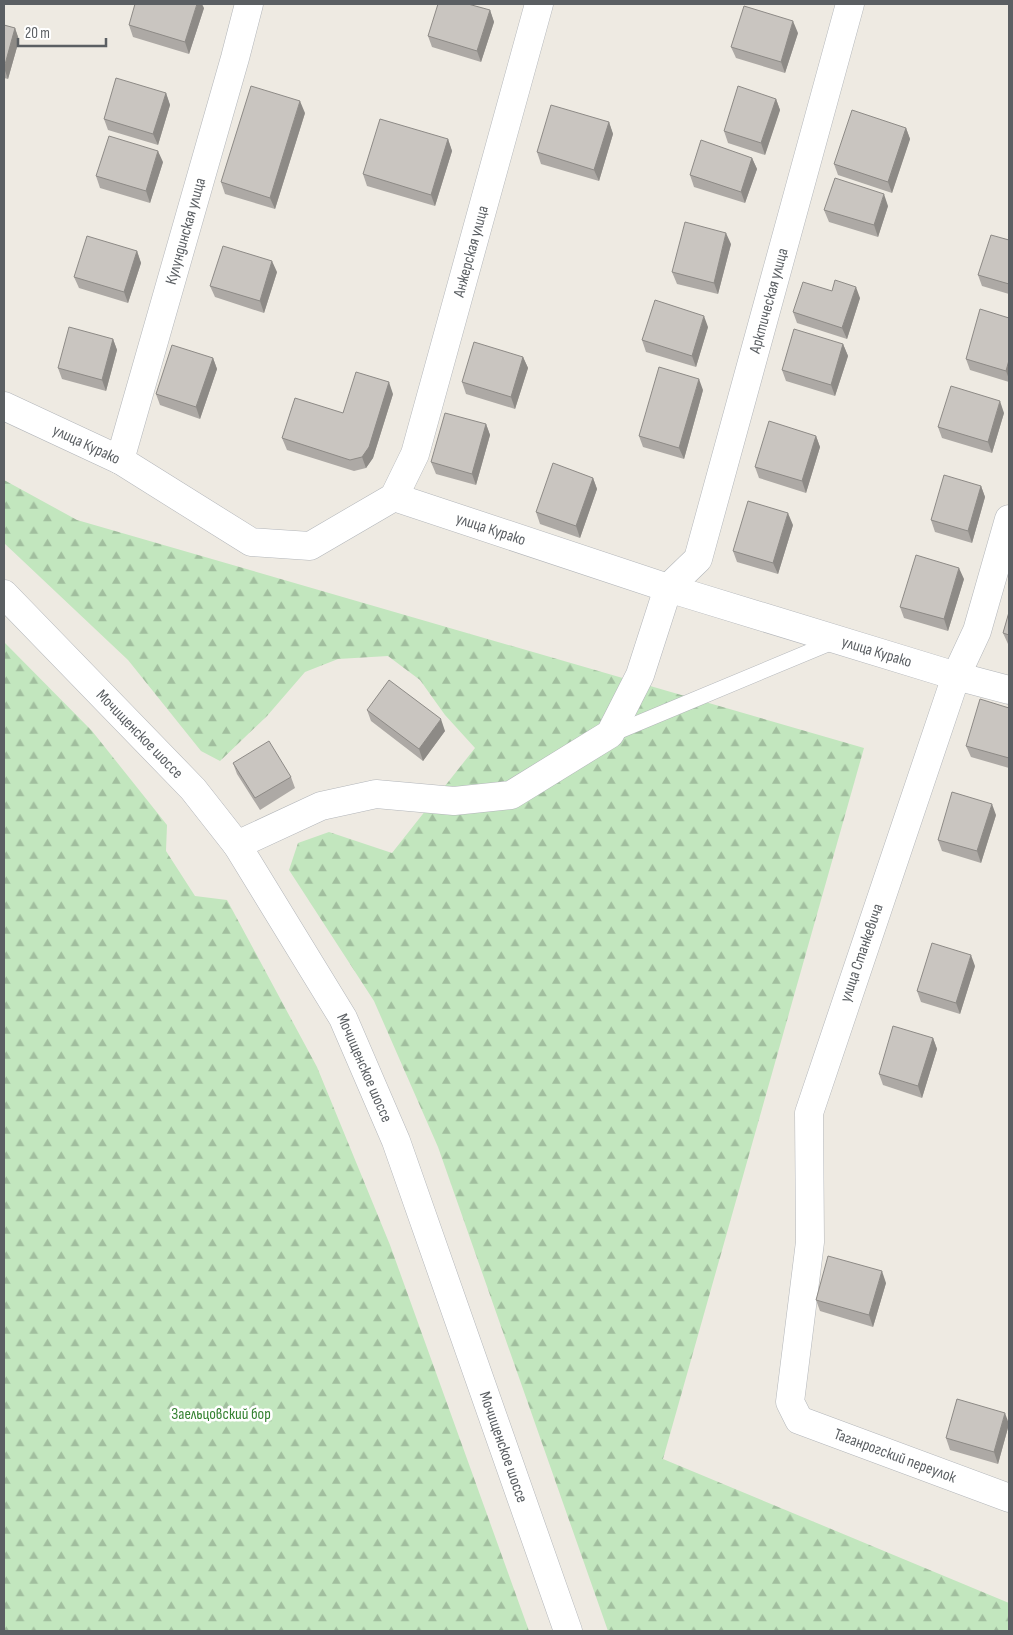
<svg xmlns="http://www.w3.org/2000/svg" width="1013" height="1635" viewBox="0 0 1013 1635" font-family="'Sofia Sans Condensed',sans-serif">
<defs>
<pattern id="forest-firs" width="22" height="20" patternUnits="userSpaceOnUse" patternTransform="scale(1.25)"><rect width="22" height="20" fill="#c2e6be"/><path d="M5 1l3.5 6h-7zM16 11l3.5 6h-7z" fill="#a1be9e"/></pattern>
</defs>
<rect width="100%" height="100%" fill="#eeeae2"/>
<path fill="url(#forest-firs)" d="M4 480 77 520 864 748 663 1459 1009 1603V1631H608L438 1147 374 1001 289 870 298 843 329 832 392 853 475 748 445 715 420 680 388 656 338 659 305 672 267 716 220 761 201 751 128 660 4 543Z
M4 642 92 731 167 825 166 851 195 896 227 900 317 1067 390 1245 529 1631H4Z"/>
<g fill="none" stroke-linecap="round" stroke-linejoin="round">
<defs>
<path id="service" d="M612 734 835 641"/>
<g id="minor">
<path id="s1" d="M4 406 120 460 251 542 310 546 394 497 668 588 956 676 1009 690"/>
<path id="s2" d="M120 460 235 58 249 4"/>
<path id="s3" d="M394 497 415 454 539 4"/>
<path id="s4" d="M1009 519 977 631 956 676 809 1113 810 1242 790 1402 799 1420 1009 1498"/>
<path id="s5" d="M237 845 321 806 376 794 454 801 511 795 610 734 640 675 668 588 698 559 850 4"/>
</g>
<g id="tertiary">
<path id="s6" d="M4 594 193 789 237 845 343 1018 396 1141 568 1631"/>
</g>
</defs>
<use href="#service" stroke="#b3b6ba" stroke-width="16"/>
<use href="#minor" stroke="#b3b6ba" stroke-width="29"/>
<use href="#tertiary" stroke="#b3b6ba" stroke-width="29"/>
<use href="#service" stroke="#fff" stroke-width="15"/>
<use href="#minor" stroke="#fff" stroke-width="28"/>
<use href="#tertiary" stroke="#fff" stroke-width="28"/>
</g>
<path fill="#ada9a5" d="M204 8 189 54 133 37 129 25Z
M490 10 494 22 481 62 432 47 428 36Z
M4 25 15 28 19 40 8 79 4 78Z
M798 33 785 73 736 58 731 47Z
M166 93 170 105 158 145 108 130 104 119Z
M776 99 780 110 765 155 728 143 724 131Z
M305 113 275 209 225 194 221 182Z
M609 122 613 134 599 181 541 164 537 152Z
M906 128 910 139 892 193 838 175 834 164Z
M448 139 452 151 435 206 367 186 363 174Z
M752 158 757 169 745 203 694 187 690 175Z
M163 162 150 203 100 188 96 176Z
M888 206 878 237 829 222 824 210Z
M1009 240V294L982 286 978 275Z
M731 244 718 294 677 284 672 272Z
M137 251 141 263 128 303 79 288 74 277Z
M277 272 264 313 215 297 210 286Z
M832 291 860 298 847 339 797 323 793 312Z
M1009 318V382L970 370 966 359Z
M708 327 696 367 646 352 642 340Z
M113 339 117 350 106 391 62 379 58 368Z
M843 344 848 356 835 396 786 381 782 370Z
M523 357 528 368 515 409 466 394 462 382Z
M213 358 217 369 200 419 160 405 156 394Z
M703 390 684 459 643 447 639 436Z
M393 394 373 458 366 468 354 471 287 450 282 438 343 413Z
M1004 413 992 453 942 438 938 427Z
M486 424 490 435 476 485 436 474 431 462Z
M816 436 820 447 806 493 759 478 755 467Z
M593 478 597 489 580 538 540 524 536 512Z
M981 486 985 497 972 543 935 532 931 520Z
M793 525 778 574 737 562 733 551Z
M964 579 948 631 904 618 900 607Z
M1009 612V645L1008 644 1003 633Z
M1009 708V768L971 757 966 746Z
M367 710 445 731 423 761 371 721Z
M233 763 291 777 295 788 260 810 237 774Z
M996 815 981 863 942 851 938 840Z
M975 966 960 1014 921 1002 917 991Z
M933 1038 937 1049 922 1098 883 1085 879 1074Z
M886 1283 873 1327 820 1311 816 1300Z
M1009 1424 998 1464 950 1450 946 1438Z"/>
<path fill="#8d8a86" d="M197 4H202L204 8 189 54 185 42Z
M490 10 494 22 481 62 477 51Z
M793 21 798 33 785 73 781 62Z
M15 28 19 40 8 79 4 68Z
M166 93 170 105 158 145 153 134Z
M776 99 780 110 765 155 761 143Z
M300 101 305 113 275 209 270 198Z
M609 122 613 134 599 181 594 170Z
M906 128 910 139 892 193 888 182Z
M448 139 452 151 435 206 431 195Z
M158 151 163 162 150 203 146 191Z
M752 158 757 169 745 203 741 192Z
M884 194 888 206 878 237 874 225Z
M726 233 731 244 718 294 714 283Z
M137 251 141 263 128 303 124 292Z
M272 261 277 272 264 313 260 301Z
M856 287 860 298 847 339 842 328Z
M704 316 708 327 696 367 692 356Z
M113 339 117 350 106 391 102 380Z
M843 344 848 356 835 396 831 385Z
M523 357 528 368 515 409 511 397Z
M213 358 217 369 200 419 196 407Z
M1009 360V379L1006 371Z
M699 379 703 390 684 459 679 448Z
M389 382 393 394 373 458 366 468 362 457Z
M1000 401 1004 413 992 453 988 442Z
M486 424 490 435 476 485 472 474Z
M816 436 820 447 806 493 802 481Z
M593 478 597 489 580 538 576 526Z
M981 486 985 497 972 543 968 531Z
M788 513 793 525 778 574 773 563Z
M959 568 964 579 948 631 944 619Z
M441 719 445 731 423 761 419 749Z
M992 804 996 815 981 863 977 851Z
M971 955 975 966 960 1014 956 1003Z
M933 1038 937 1049 922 1098 918 1086Z
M882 1271 886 1283 873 1327 869 1315Z
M1005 1413 1009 1424 998 1464 994 1452Z"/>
<path fill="#c9c5c0" stroke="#8d8a86" d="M135 4H197L185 42 129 25Z
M438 4H468L490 10 477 51 428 36Z
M744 6 793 21 781 62 731 47Z
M4 25 15 28 4 68Z
M116 78 166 93 153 134 104 119Z
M251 86 300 101 270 198 221 182Z
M738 86 776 99 761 143 724 131Z
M551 105 609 122 594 170 537 152Z
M852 110 906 128 888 182 834 164Z
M380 119 448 139 431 195 363 174Z
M109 136 158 151 146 191 96 176Z
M701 140 752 158 741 192 690 175Z
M835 178 884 194 874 225 824 210Z
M685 222 726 233 714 283 672 272Z
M991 235 1009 240V284L978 275Z
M87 236 137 251 124 292 74 277Z
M223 246 272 261 260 301 210 286Z
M835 280 856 287 842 328 793 312 803 282 832 291Z
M655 300 704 316 692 356 642 340Z
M980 309 1009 318V360L1006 371 966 359Z
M69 327 113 339 102 380 58 368Z
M794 329 843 344 831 385 782 370Z
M474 342 523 357 511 397 462 382Z
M172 345 213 358 196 407 156 394Z
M659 367 699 379 679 448 639 436Z
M356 372 389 382 369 447 362 457 350 460 282 438 295 398 343 413Z
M951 386 1000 401 988 442 938 427Z
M445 413 486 424 472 474 431 462Z
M769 421 816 436 802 481 755 467Z
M553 463 593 478 576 526 536 512Z
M944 475 981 486 968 531 931 520Z
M748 501 788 513 773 563 733 551Z
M916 555 959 568 944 619 900 607Z
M1009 612V635L1003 633Z
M389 680 441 719 419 749 367 710Z
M980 699 1009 708V758L966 746Z
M269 741 291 777 255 798 233 763Z
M952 792 992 804 977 851 938 840Z
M932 943 971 955 956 1003 917 991Z
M893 1026 933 1038 918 1086 879 1074Z
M828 1256 882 1271 869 1315 816 1300Z
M957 1399 1005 1413 994 1452 946 1438Z"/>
<g text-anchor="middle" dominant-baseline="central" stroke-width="5" stroke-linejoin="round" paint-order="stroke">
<g font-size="16" fill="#5b5f63" stroke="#fff">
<text stroke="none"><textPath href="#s2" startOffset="238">Кулундинская улица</textPath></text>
<text stroke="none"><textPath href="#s3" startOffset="258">Анжерская улица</textPath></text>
<text stroke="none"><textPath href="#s5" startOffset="868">Арктическая улица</textPath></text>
<text stroke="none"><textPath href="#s1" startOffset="91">улица Курако</textPath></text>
<text stroke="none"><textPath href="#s1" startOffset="541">улица Курако</textPath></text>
<text stroke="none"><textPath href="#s1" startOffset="946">улица Курако</textPath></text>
<text stroke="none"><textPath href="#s6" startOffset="195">Мочищенское шоссе</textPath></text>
<text transform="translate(862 953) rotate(-71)">улица Станкевича</text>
<text stroke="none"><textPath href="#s6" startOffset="600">Мочищенское шоссе</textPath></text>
<text stroke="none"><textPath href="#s6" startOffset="1004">Мочищенское шоссе</textPath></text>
<text stroke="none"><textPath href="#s4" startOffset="1040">Таганрогский переулок</textPath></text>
</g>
<g font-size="16" fill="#378333" stroke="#fff">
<text x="221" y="1414">Заельцовский бор</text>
</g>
</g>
<rect width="1013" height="1635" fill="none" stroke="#5b5f63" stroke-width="10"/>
<path d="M18 38v8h88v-8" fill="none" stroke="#5b5f63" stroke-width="2.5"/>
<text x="25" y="38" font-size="15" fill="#5b5f63" stroke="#ffffff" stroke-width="4" paint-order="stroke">20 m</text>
</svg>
